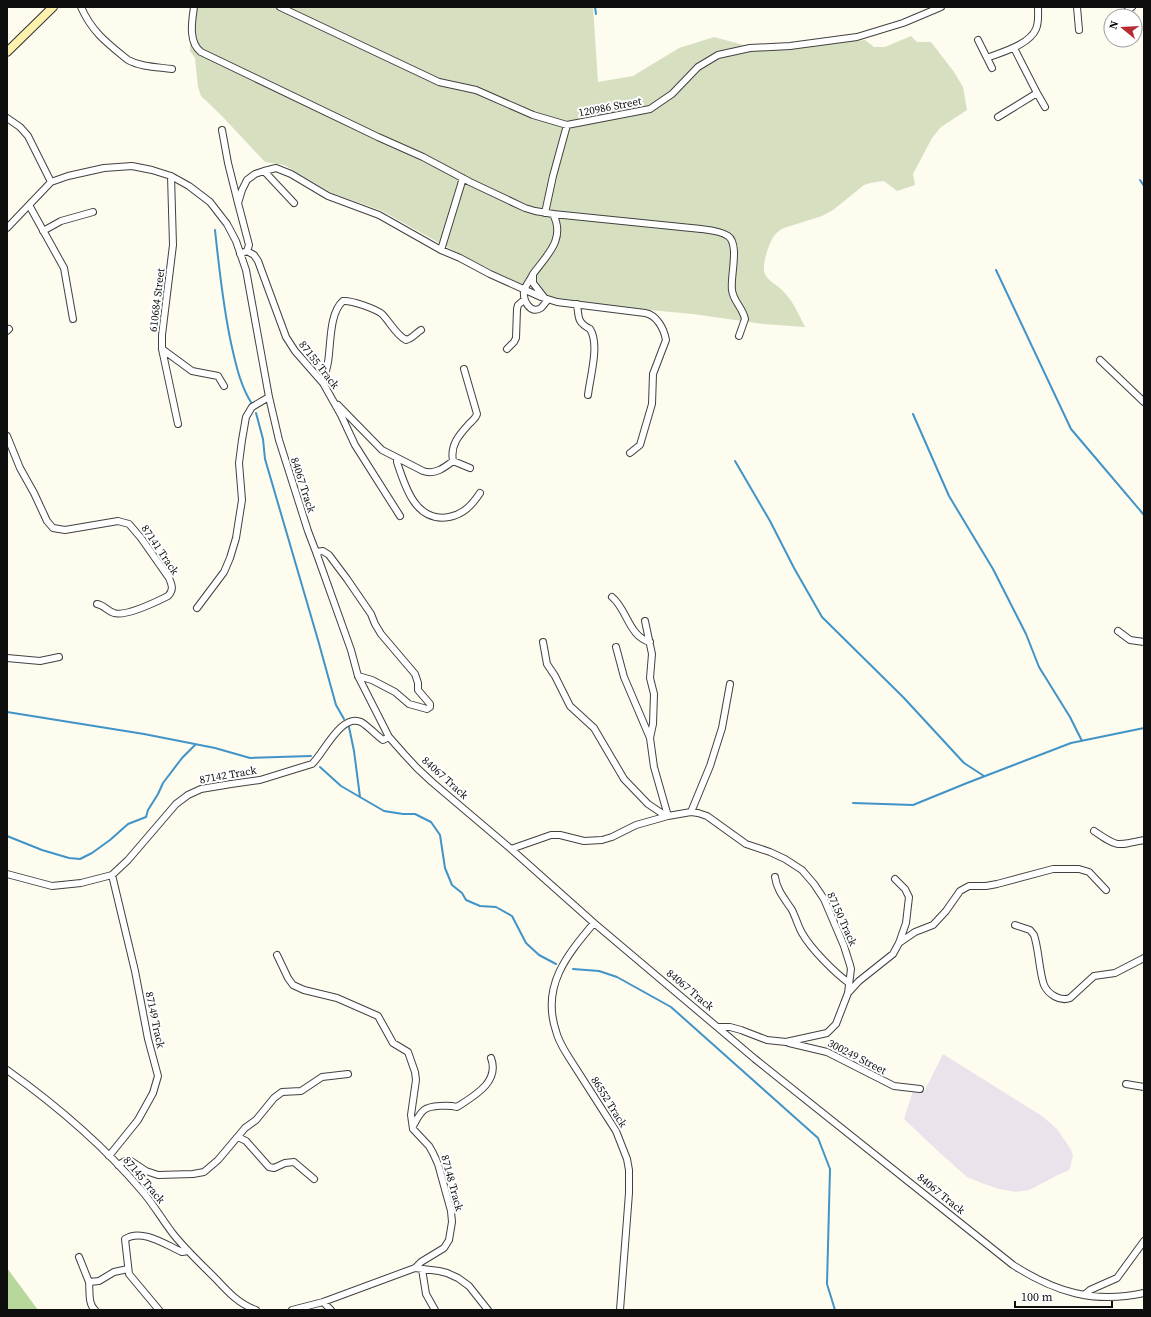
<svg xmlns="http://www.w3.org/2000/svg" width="1151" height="1317" viewBox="0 0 1151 1317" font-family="'Source Serif 4',serif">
<rect width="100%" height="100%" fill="#fefbef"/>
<path fill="#ebe3ec" d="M943 1054 1042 1116 1057 1129 1070 1148 1073 1155 1070 1169 1066 1172H1064L1029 1190 1016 1192 999 1189 979 1182 967 1177 940 1153 904 1119 913 1091 924 1092Z"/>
<path fill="#b7d89a" d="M7 1268 38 1310H7Z"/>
<path fill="#d6e0c1" d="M191 7H593L598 82 633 76 679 48 714 37 762 50 865 40 874 47H885L911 36 917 42H931L954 72 963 87 967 110 941 127 932 138 913 174 915 185 897 191 884 181 870 183 864 185 833 210 822 216 784 228C780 230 777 232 774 236 769 243 761 266 765 274 768 281 777 285 783 291 793 301 799 315 805 327L763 324 693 314 638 309 549 297 539 294 443 245 382 211 332 193 284 165 265 162 221 115 201 96 198 87 195 58 190 51Z"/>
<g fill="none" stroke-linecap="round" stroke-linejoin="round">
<path stroke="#4094c8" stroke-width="2" d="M595 7 596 14
M1140 180 1144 186
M215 230C219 268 223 306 231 343 236 365 240 385 252 404
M996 270 1071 429 1144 515
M256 413 263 439 265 459 318 640 336 705 344 719
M913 414 949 496 993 569 1026 634 1039 667 1070 717 1082 741
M735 461 770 521 794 568 822 617 904 698 964 763 984 776
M7 712 144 734 215 748 250 758 311 756
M349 727 354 751 360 797
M320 767 341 786 384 811 403 814H415L431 822 440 835 445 868 452 885 462 893 466 900 480 906 496 907 512 916 526 943 539 955 556 964
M853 803 913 805 967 783 1071 743 1144 728
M7 836 42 850 69 858 80 859 92 853 110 840 128 824 146 817 148 810 158 794 163 783 182 758 195 745
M573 969 599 971 617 977 671 1007 818 1138 830 1169 827 1284 835 1310"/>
<defs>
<path id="minor" d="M81 7C92 32 107 43 128 60 141 67 157 67 172 69
M194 7C192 21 188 42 201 52L378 137 423 157 470 182 525 208 535 211 553 214 701 229C710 230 721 231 728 236 740 244 730 277 732 290 733 301 743 308 745 319L739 336
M280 7 439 82 476 90 533 115 567 125 650 109 672 94 698 67 718 55 750 48 790 46 857 37 903 23 941 7
M1077 7 1079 30
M1121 16 1132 7
M978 40 992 68
M987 58C1002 52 1029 45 1036 29 1039 22 1038 14 1038 7
M1037 93 1045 107
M998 117 1037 93 1014 48
M7 118 20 127 28 136 51 182 68 176 104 168 132 166 152 170 171 176 189 186 210 202 227 224 236 241 246 270 269 397 279 440 308 531 316 552 351 650 358 676 389 737 404 754 417 768 432 782 511 849 594 923 755 1059 1013 1265C1055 1292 1094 1304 1144 1293
M222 130 228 163 238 203
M264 171 276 168 291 174 328 196 379 215 441 250 460 258 490 274 541 297 557 302 645 313C657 315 664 329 666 340L653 374 652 404 640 445 630 453
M171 176 173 245 162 335V349L178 424
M29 205 64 268 73 319
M545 213 553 176 567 125
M7 228 51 182
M43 231 61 221 93 212
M441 250 463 178
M247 251 249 245 238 203 242 190 247 180 255 174 264 171 294 203
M240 254 247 251 254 255 258 261 286 337 295 351 323 383 341 415 355 445 400 516
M533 274V283L547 301C545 303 543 306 541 308 530 315 523 300 524 291 525 286 531 279 533 274Z
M533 274C547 255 566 239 553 214
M577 304C579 318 577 322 590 329 600 344 590 377 588 395
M7 331 9 329
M162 349 192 371 218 376 224 386
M507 349 514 342 516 338 517 309 518 305 524 300
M1100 360 1144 402
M323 383C324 376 327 369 328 362 331 345 329 313 343 301 351 300 376 309 382 314 390 322 396 335 406 340 412 339 416 333 421 330
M338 405 382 450 423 471C435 475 444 468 453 461L470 468
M7 436 20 468 34 493 47 521 53 528 65 530 118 521 129 524 141 538 169 578C172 585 174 590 168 596 156 602 126 617 114 613 107 611 104 605 97 604
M397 458V462C405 487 416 523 449 517 464 514 472 505 480 493
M453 461C450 445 459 435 469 424 472 421 476 418 477 414L464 369
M316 552 323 551 329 555 347 579 371 614 375 624 381 634 415 674 418 683V690L430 704V707L427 709 409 704 395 692 372 680 358 676
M612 597C627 609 629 637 650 642
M197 608 224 572 230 558 236 538 242 500 239 463 242 440 246 417 252 407 269 397
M645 621 652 654 650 678 654 694 653 724 650 738 654 767 668 816
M1118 631 1130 640 1144 642
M543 642 547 664 555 676 570 706 594 728 624 779 648 804 666 816
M616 647 624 677 650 738
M7 658 40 661 59 657
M691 812 710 766 722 728 730 684
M1094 831C1117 847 1116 846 1144 840
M511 849 551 835H560L584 841 602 840 612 837 636 825 668 816 691 812 698 813 707 816 746 844 770 852 785 859 802 870 814 884 824 899 844 946 850 965 851 969 848 993 836 1024 827 1033 786 1042 767 1040 741 1030 730 1027H718
M7 874 52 886 81 883 112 875 128 860 176 804 188 795 201 789 231 784 260 780 312 764C324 753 341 713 361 722 368 726 376 735 383 740L389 737
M775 877C777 891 785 899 792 910 796 918 798 926 802 933 811 949 835 973 849 983
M594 923C567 955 541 986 556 1031 558 1040 563 1048 568 1056L616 1131 627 1159 629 1170V1193L620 1310
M1015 925 1030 930 1034 935C1039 950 1039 971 1044 985 1048 994 1060 1002 1070 998L1094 976 1115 973 1144 958
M899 943 915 932 933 925 946 911 960 891 969 886H986L997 884 1053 869H1079L1089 872 1106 890
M277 955 288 978 293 985 304 990 337 998 378 1016 393 1043 408 1052 415 1072 416 1080 411 1115 413 1129 429 1146 433 1153 438 1164 451 1211 452 1222 449 1240 444 1248 421 1262 415 1268
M848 993 859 981 893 954 899 943 906 923 909 897 905 889 895 879
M789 1043 827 1052 894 1086 920 1089
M7 1070C56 1105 103 1145 142 1191 154 1205 163 1221 174 1235 187 1251 202 1265 216 1279 228 1292 239 1304 256 1310
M1126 1084 1144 1087
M413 1126C416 1121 419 1114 424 1110 430 1105 450 1105 457 1107 474 1096 500 1082 491 1058
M238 1137 246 1141 269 1167 274 1168 285 1163 294 1162 314 1179
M109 1156 138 1120 153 1093 158 1076 148 1039 135 971 112 875
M118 1165 125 1161H131L146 1171 158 1175 193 1174 204 1172 218 1160 245 1128 256 1120 274 1098 282 1092 301 1091 322 1077 348 1074
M79 1257 89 1282
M422 1269 426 1294 435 1310
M1084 1295 1090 1290 1117 1278 1144 1241
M323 1302 331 1310
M95 1310C88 1304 90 1292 89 1282L99 1281 114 1272 128 1269
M159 1310 129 1274 125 1239C142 1228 166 1245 182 1252L188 1251
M292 1310 323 1302 415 1268 439 1271 447 1273 458 1278 469 1286 488 1310"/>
<path id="secondary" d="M7 52 53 7"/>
</defs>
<use href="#minor" stroke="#414141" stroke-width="8"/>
<use href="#secondary" stroke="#303030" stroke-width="10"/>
<use href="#minor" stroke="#fff" stroke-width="6"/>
<use href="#secondary" stroke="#fcf1ad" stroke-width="8"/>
</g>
<g text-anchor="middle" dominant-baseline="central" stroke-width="4" stroke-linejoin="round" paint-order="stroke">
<g font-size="11" fill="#0e0e0e" stroke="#fff">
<text transform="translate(610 107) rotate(-11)">120986 Street</text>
<text transform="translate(157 300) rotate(-83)">610684 Street</text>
<text transform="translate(319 365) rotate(52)">87155 Track</text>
<text transform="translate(303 485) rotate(72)">84067 Track</text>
<text transform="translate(160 550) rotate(56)">87141 Track</text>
<text transform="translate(228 775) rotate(-10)">87142 Track</text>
<text transform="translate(445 778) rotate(42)">84067 Track</text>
<text transform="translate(842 919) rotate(66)">87150 Track</text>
<text transform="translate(690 990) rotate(40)">84067 Track</text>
<text transform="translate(155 1020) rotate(78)">87149 Track</text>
<text transform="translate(857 1057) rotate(27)">300249 Street</text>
<text transform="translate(609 1102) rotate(58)">86552 Track</text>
<text transform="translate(144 1180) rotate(50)">87145 Track</text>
<text transform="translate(452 1183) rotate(75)">87148 Track</text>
<text transform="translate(941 1194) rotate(39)">84067 Track</text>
</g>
</g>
<rect width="1151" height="1317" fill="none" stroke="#0e0e0e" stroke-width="16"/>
<g transform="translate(1123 28) rotate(288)"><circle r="19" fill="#ffffff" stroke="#9f9f9f"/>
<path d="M0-3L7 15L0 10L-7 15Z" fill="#b92b34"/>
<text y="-6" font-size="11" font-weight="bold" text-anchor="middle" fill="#0e0e0e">N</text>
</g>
<path d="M1015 1301v6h97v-6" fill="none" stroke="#0e0e0e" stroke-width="2"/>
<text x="1021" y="1301" font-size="12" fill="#0e0e0e" stroke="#ffffff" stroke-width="3" paint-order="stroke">100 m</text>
</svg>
